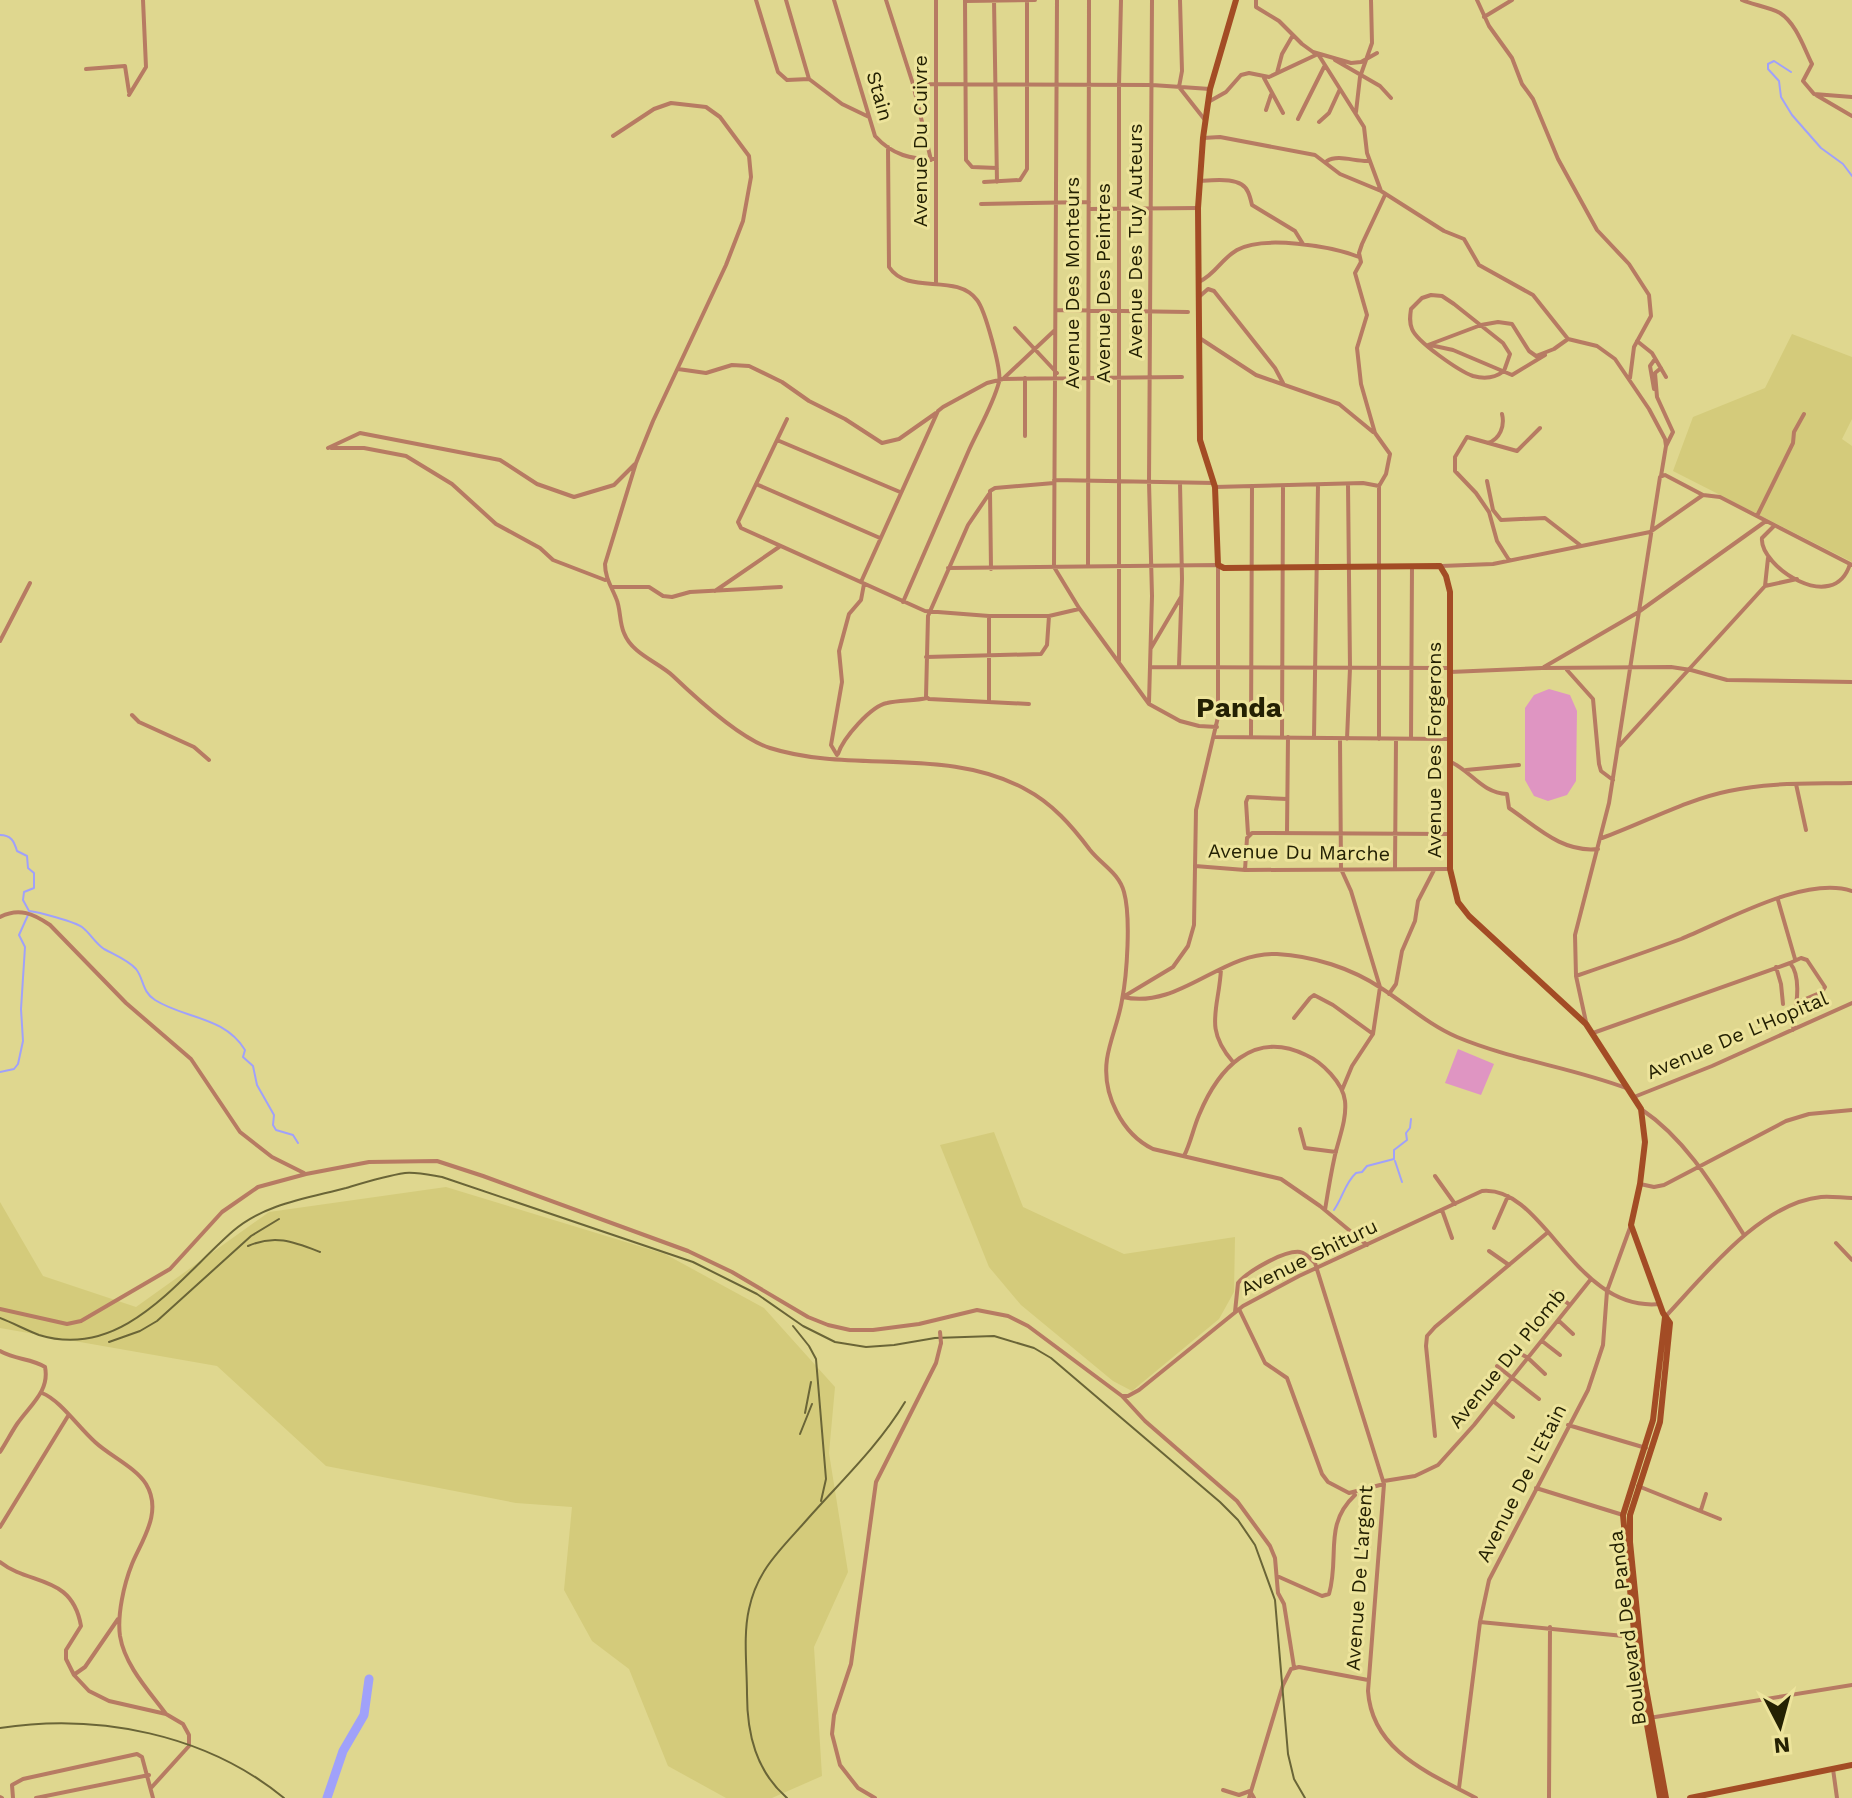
<svg xmlns="http://www.w3.org/2000/svg" width="1852" height="1798" viewBox="0 0 1852 1798" font-family="'Work Sans',sans-serif">
<rect width="100%" height="100%" fill="#dfd78f"/>
<path fill="#d4cb7b" d="M1792 334 1852 357V419L1842 439 1852 446V562L1673 471 1693 417 1765 388Z
M994 1132 1023 1207 1124 1254 1235 1237 1234 1292 1219 1319 1132 1391 1113 1381 1021 1305 989 1267 940 1145Z
M446 1187 665 1254 764 1308 835 1387 829 1453 848 1572 814 1647 822 1776 772 1798H726L668 1766 629 1669 592 1641 564 1590 572 1507 516 1503 326 1466 217 1366 0 1328V1202L43 1276 136 1307 269 1212Z"/>
<path fill="#df95c2" d="M1549 689 1570 695 1577 711 1576 781 1567 795 1548 801 1534 796 1525 780V708L1534 695Z
M1458 1049 1494 1064 1481 1095 1445 1083Z"/>
<g fill="none" stroke-linecap="round" stroke-linejoin="round">
<path stroke="#a0a1fa" stroke-width="2" d="M1791 72 1774 61 1768 64V69L1779 81 1781 97 1792 115 1821 148 1843 164 1852 176
M0 835C11 835 14 841 17 851L27 856 28 868 34 873V888L24 892 23 900 29 911C39 912 75 922 82 927 90 933 95 943 104 949 115 955 128 960 136 969 144 979 142 992 155 1000 185 1019 224 1016 245 1050L243 1057 253 1066 257 1085 274 1115 273 1125 276 1130 293 1135 298 1143
M0 1072 14 1069 18 1064 23 1041 21 1009 25 947 19 935 28 915
M1395 1161 1402 1182
M1334 1210C1343 1197 1345 1183 1356 1173L1362 1172 1367 1166 1394 1159V1150L1407 1140 1406 1133 1410 1128 1411 1119"/>
<path stroke="#a0a1fa" stroke-width="9" d="M327 1798 343 1751 364 1715 369 1679"/>
<path stroke="#b77b63" stroke-width="4" d="M756 0 778 72 787 80 809 79
M786 0 809 79 842 104 869 117
M834 0 875 136C892 155 912 160 936 159
M886 0 913 84 931 160
M936 0V282
M965 0 966 160 972 167 997 168
M994 0 997 182
M1057 0 1054 567 1079 608 1149 704 1180 721 1199 726 1217 727
M1180 0 1182 71 1179 87 1205 120
M1256 0V7L1279 21 1302 44 1313 52 1351 63 1361 62 1377 53
M1477 0 1489 26 1512 58 1522 84 1533 99 1558 159 1597 230 1629 264 1649 295 1651 316 1634 347 1630 378
M1742 0C1753 5 1769 7 1780 13 1796 23 1804 48 1812 64L1803 81 1814 94 1852 97
M965 1 1035 0
M1484 17 1512 0
M1318 54 1364 127 1367 153 1381 191
M1335 60 1380 86 1391 98
M86 69 125 66 129 92
M1277 73 1282 54 1293 35
M1264 78 1283 113
M913 84 1152 85 1210 89
M129 95 146 67 143 0
M1816 95 1852 116
M1210 101 1226 92 1241 75 1249 73 1269 77 1318 54
M1266 110 1271 95
M1356 112 1360 77 1372 43 1371 0
M1298 119 1324 67
M1319 122 1329 113 1340 89
M613 136 654 109 671 103 706 107 720 117 749 156 751 177 743 221 726 265 653 421 636 463 605 564C605 577 611 586 616 598 621 609 619 622 624 633 632 654 658 662 673 676 695 697 741 739 770 748 852 774 947 746 1025 789 1052 803 1072 826 1090 850 1102 865 1119 873 1124 892 1131 917 1127 975 1122 1000 1119 1020 1110 1039 1107 1059 1102 1094 1122 1134 1153 1149L1281 1179 1320 1206 1367 1245
M1203 138 1220 137 1315 155 1340 174 1381 191 1444 231 1464 239 1479 265 1533 295 1568 339 1597 346 1615 359 1649 409 1665 439 1666 446 1661 476
M888 147 889 267C908 296 956 272 977 300 985 310 1002 371 999 382 993 405 979 428 969 450 947 500 925 551 903 602
M1327 161C1338 154 1356 162 1369 161
M1199 181C1213 180 1242 176 1248 192 1250 196 1251 201 1252 205L1295 231 1303 244
M984 182 1020 180 1027 169V0
M981 204 1089 202
M1089 209 1198 208
M1199 282C1217 273 1220 260 1237 250 1263 235 1331 246 1359 257
M1431 295 1442 296 1454 304 1503 343 1510 354 1504 371C1495 378 1484 379 1473 376 1459 371 1417 342 1412 329 1409 322 1410 316 1411 309L1422 298Z
M1200 296 1208 289 1214 291 1275 368 1283 383
M1057 310 1188 312
M1015 328 1057 373
M1201 339 1256 375 1339 404 1373 432
M1637 341 1652 353 1666 377
M1428 345 1481 325 1498 322 1512 324 1529 351 1536 356 1554 349 1568 339
M1430 345 1453 350 1512 375 1545 355
M1661 368 1655 373 1657 397 1673 432 1666 446
M678 369 706 373 732 365 749 366 782 382 809 401 845 419 882 443 899 439 936 413
M1004 378 1055 330
M1025 378V436
M1654 389 1650 366 1655 359
M787 419 738 522 741 528 925 611 989 616H1049L1079 609
M777 440 900 492
M1488 443C1500 439 1505 426 1502 414
M328 448 360 433 500 460 537 484 574 497 614 485 635 464
M331 448H364L406 456 452 484 496 524 540 548 553 560 605 580
M1054 480 1214 483
M1487 481 1493 510 1501 520 1545 518 1580 545
M756 484 880 538
M1215 487 1363 483 1379 486
M989 494 968 525 928 616 926 697 929 699 1029 704
M1757 516 1793 443 1794 432 1804 414
M1774 526 1762 538C1759 566 1834 616 1850 564
M1509 560 1497 541 1489 512 1476 493 1455 471V457L1467 437 1517 451 1540 428
M1088 566 1089 0
M1441 566 1493 564 1650 532 1703 495
M948 568 1218 565V717L1196 810 1194 925 1188 946 1173 967 1123 997
M991 569 990 491 995 488 1054 483
M861 582 938 411 943 407 987 383 1003 379 1182 377
M1765 586 1768 558
M611 587H649L663 596 672 597 690 592 781 587
M715 591 779 547
M989 616V702
M0 641 30 583
M1151 648 1181 597
M926 657 1041 654 1047 645 1049 616
M1119 661V85L1121 0
M1179 666 1182 579 1180 483
M1150 667 1450 668
M1544 667 1637 613 1766 521
M1567 670 1593 699 1599 764 1601 771 1613 780
M1450 672 1542 668 1671 667 1691 670 1727 680 1852 682
M1149 702 1152 596 1149 482 1152 0
M132 715 139 722 194 747 209 760
M1251 736 1252 486
M1215 737 1448 739
M1282 737 1283 487
M1314 738 1318 485
M1340 739 1341 869 1351 891 1380 987 1373 1034 1352 1066 1342 1090
M1347 739 1350 668 1348 484
M1379 739V486L1386 474 1390 454 1375 433 1361 384 1357 348 1367 315 1355 273 1361 262 1359 253 1362 244 1385 195
M1411 739 1412 566
M1619 746 1765 586 1797 579
M838 754C843 738 871 706 887 703 900 700 914 701 927 698
M837 755 831 745 842 682 839 651 849 614 861 600 864 584
M1451 762C1472 772 1482 793 1507 794L1509 808C1537 827 1562 853 1598 849
M1466 770 1519 765
M1796 784 1806 830
M1287 833 1288 737
M1248 834 1246 802 1248 797 1287 799
M1602 838C1644 823 1685 800 1729 791 1769 782 1811 784 1852 783
M1195 866 1245 870 1450 869
M1395 869 1396 739
M1245 870 1247 838 1252 833 1450 834
M1778 900 1795 959
M0 917C19 907 34 914 50 925L126 1003 191 1059 240 1132 272 1157 304 1173
M1790 963 1801 958 1807 960 1825 987 1822 992 1796 1003
M1776 967 1781 984 1783 1004
M1221 969C1219 1009 1203 1028 1233 1062
M1576 976C1611 964 1646 952 1681 939 1726 921 1805 875 1852 891
M1389 994 1396 984 1402 951 1415 921 1418 901 1434 870
M1123 997C1179 1010 1222 951 1277 954 1313 956 1351 968 1381 988 1406 1004 1429 1025 1457 1037 1512 1060 1570 1067 1626 1088
M1294 1018 1310 998 1314 995 1333 1005 1373 1034
M1586 1022 1576 976 1575 935 1609 803 1660 477 1665 475 1703 495 1720 497 1852 565
M1593 1033 1790 963C1803 978 1795 1011 1793 1030
M1634 1097 1712 1066 1852 1003
M1641 1109C1687 1140 1715 1189 1744 1235
M1300 1129 1305 1148 1336 1152
M1184 1156C1191 1142 1193 1129 1199 1115 1218 1069 1253 1029 1306 1055 1322 1062 1343 1083 1345 1101 1347 1119 1339 1138 1335 1155 1331 1173 1328 1191 1325 1210
M1435 1176 1455 1204
M1640 1184 1654 1187 1664 1185 1786 1121 1809 1114 1852 1110
M1442 1210 1452 1238
M1494 1228 1508 1196
M1836 1243 1852 1260
M1489 1251 1509 1265
M1553 1292 1570 1305
M0 1309 67 1324 81 1321 170 1269 222 1212 258 1187 306 1174 369 1162 437 1161 483 1176 688 1251 732 1272 808 1317 828 1325 850 1330H873L919 1324 977 1310 1008 1316 1028 1326 1122 1396H1128L1139 1390 1243 1306 1299 1276 1482 1191C1545 1185 1574 1313 1660 1304
M1239 1309 1265 1363 1287 1378 1322 1474 1328 1482 1349 1493 1384 1484
M1235 1312 1238 1283C1247 1272 1284 1250 1300 1252 1306 1253 1311 1259 1315 1263L1384 1484 1368 1691C1372 1751 1429 1773 1476 1798
M1665 1317C1704 1276 1760 1203 1821 1197 1831 1196 1842 1198 1852 1198
M1559 1321 1573 1334
M1542 1341 1560 1355
M1511 1348 1528 1358 1545 1374
M0 1351C15 1360 31 1358 45 1367 50 1391 30 1405 17 1424 11 1433 6 1443 0 1452
M1497 1366 1539 1399
M42 1393C60 1400 79 1428 95 1442 110 1456 135 1467 146 1484 163 1512 142 1540 132 1564 124 1584 117 1615 120 1636 125 1666 149 1691 166 1714
M1122 1396 1145 1421 1237 1501 1270 1546 1275 1558 1278 1593 1284 1604 1294 1667
M1493 1401 1513 1417
M1568 1425 1646 1448
M1435 1436 1426 1346 1427 1336 1435 1327 1547 1233
M1384 1481 1415 1476 1438 1465 1474 1425 1591 1279
M1638 1486 1720 1519
M1536 1488 1623 1515
M1701 1510 1706 1494
M0 1527 68 1416
M0 1562C30 1586 72 1574 81 1626L66 1650V1659L74 1675 89 1691 109 1701 166 1714 183 1724 189 1735V1746L151 1788
M1277 1576 1322 1596 1329 1594C1340 1556 1323 1525 1355 1495
M1480 1622 1634 1637
M75 1674 85 1667 118 1619
M1649 1718 1852 1685
M1833 1769 1837 1798
M1459 1788 1480 1622 1489 1580 1588 1390 1603 1345 1607 1291 1631 1225
M1223 1790 1239 1795 1250 1791 1254 1798
M0 1797 2 1798
M13 1798 12 1785 23 1779 137 1754 142 1757 153 1798
M36 1798 149 1775
M875 1798 858 1788 840 1765 832 1734 834 1715 851 1664 876 1482 936 1363 941 1343
M1249 1798 1283 1685 1291 1669 1299 1667 1368 1680
M1549 1798 1550 1627"/>
<path stroke="#a34c25" stroke-width="6" d="M1236 0 1210 89 1203 138 1198 208 1200 440 1215 487 1218 565 1224 568 1440 566 1446 576 1450 592V869L1458 902 1469 916 1586 1024 1641 1109 1645 1142 1640 1184 1631 1225 1663 1313 1670 1323 1660 1422 1630 1515V1542L1643 1672 1666 1798
M1660 1798 1638 1674 1623 1515 1653 1420 1665 1317
M1690 1798 1852 1765"/>
<path stroke="#6a6537" stroke-width="2" d="M248 1246C275 1234 294 1242 320 1252
M0 1318C13 1323 26 1330 39 1335 123 1361 179 1278 233 1231 264 1204 308 1198 346 1188 366 1182 385 1176 405 1173 418 1172 430 1175 442 1177L693 1262 757 1294 803 1326 835 1342 866 1347 894 1345 935 1338 994 1336 1034 1348 1051 1358 1220 1502 1238 1520 1255 1545 1275 1600 1288 1754 1294 1779 1305 1798
M793 1326 809 1346 816 1359 826 1479 821 1501
M109 1342 140 1331 157 1321 251 1236 279 1219
M805 1413 811 1382
M800 1434 812 1404
M0 1728C98 1713 206 1734 284 1798
M787 1798C756 1771 747 1734 747 1694 747 1667 743 1635 749 1609 757 1571 779 1551 804 1523 838 1484 878 1447 905 1402"/>
<path stroke="#b77b63" stroke-width="4" d="M940 1332 941 1343"/>
</g>
<g text-anchor="middle" dominant-baseline="central" stroke-width="6" stroke-linejoin="round" paint-order="stroke">
<g font-size="20" fill="#242103" stroke="#ede49c">
<text transform="translate(880 96) rotate(74)">Stain</text>
<text transform="translate(920 141) rotate(-90)">Avenue Du Cuivre</text>
<text transform="translate(1135 241) rotate(-90)">Avenue Des Tuy Auteurs</text>
<text transform="translate(1072 283) rotate(-90)">Avenue Des Monteurs</text>
<text transform="translate(1103 283) rotate(-90)">Avenue Des Peintres</text>
<text transform="translate(1434 750) rotate(-90)">Avenue Des Forgerons</text>
<text transform="translate(1299 852) rotate(1)">Avenue Du Marche</text>
<text transform="translate(1737 1035) rotate(-23)">Avenue De L'Hopital</text>
<text transform="translate(1309 1257) rotate(-26)">Avenue Shituru</text>
<text transform="translate(1507 1358) rotate(-51)">Avenue Du Plomb</text>
<text transform="translate(1521 1483) rotate(-63)">Avenue De L'Etain</text>
<text transform="translate(1359 1578) rotate(-86)">Avenue De L'argent</text>
<text transform="translate(1627 1628) rotate(-97)">Boulevard De Panda</text>
</g>
<g font-size="28" font-weight="bold" fill="#242103" stroke="#ede49c">
<text x="1239" y="707">Panda</text>
</g>
</g>
<g transform="translate(1780 1726) rotate(174)" stroke="#ede49c" stroke-width="6" paint-order="stroke">
<path d="M0-6L14 30L0 20L-14 30Z" fill="#242103"/>
<text y="-12" font-size="22" font-weight="bold" text-anchor="middle" fill="#242103">N</text>
</g>
</svg>
